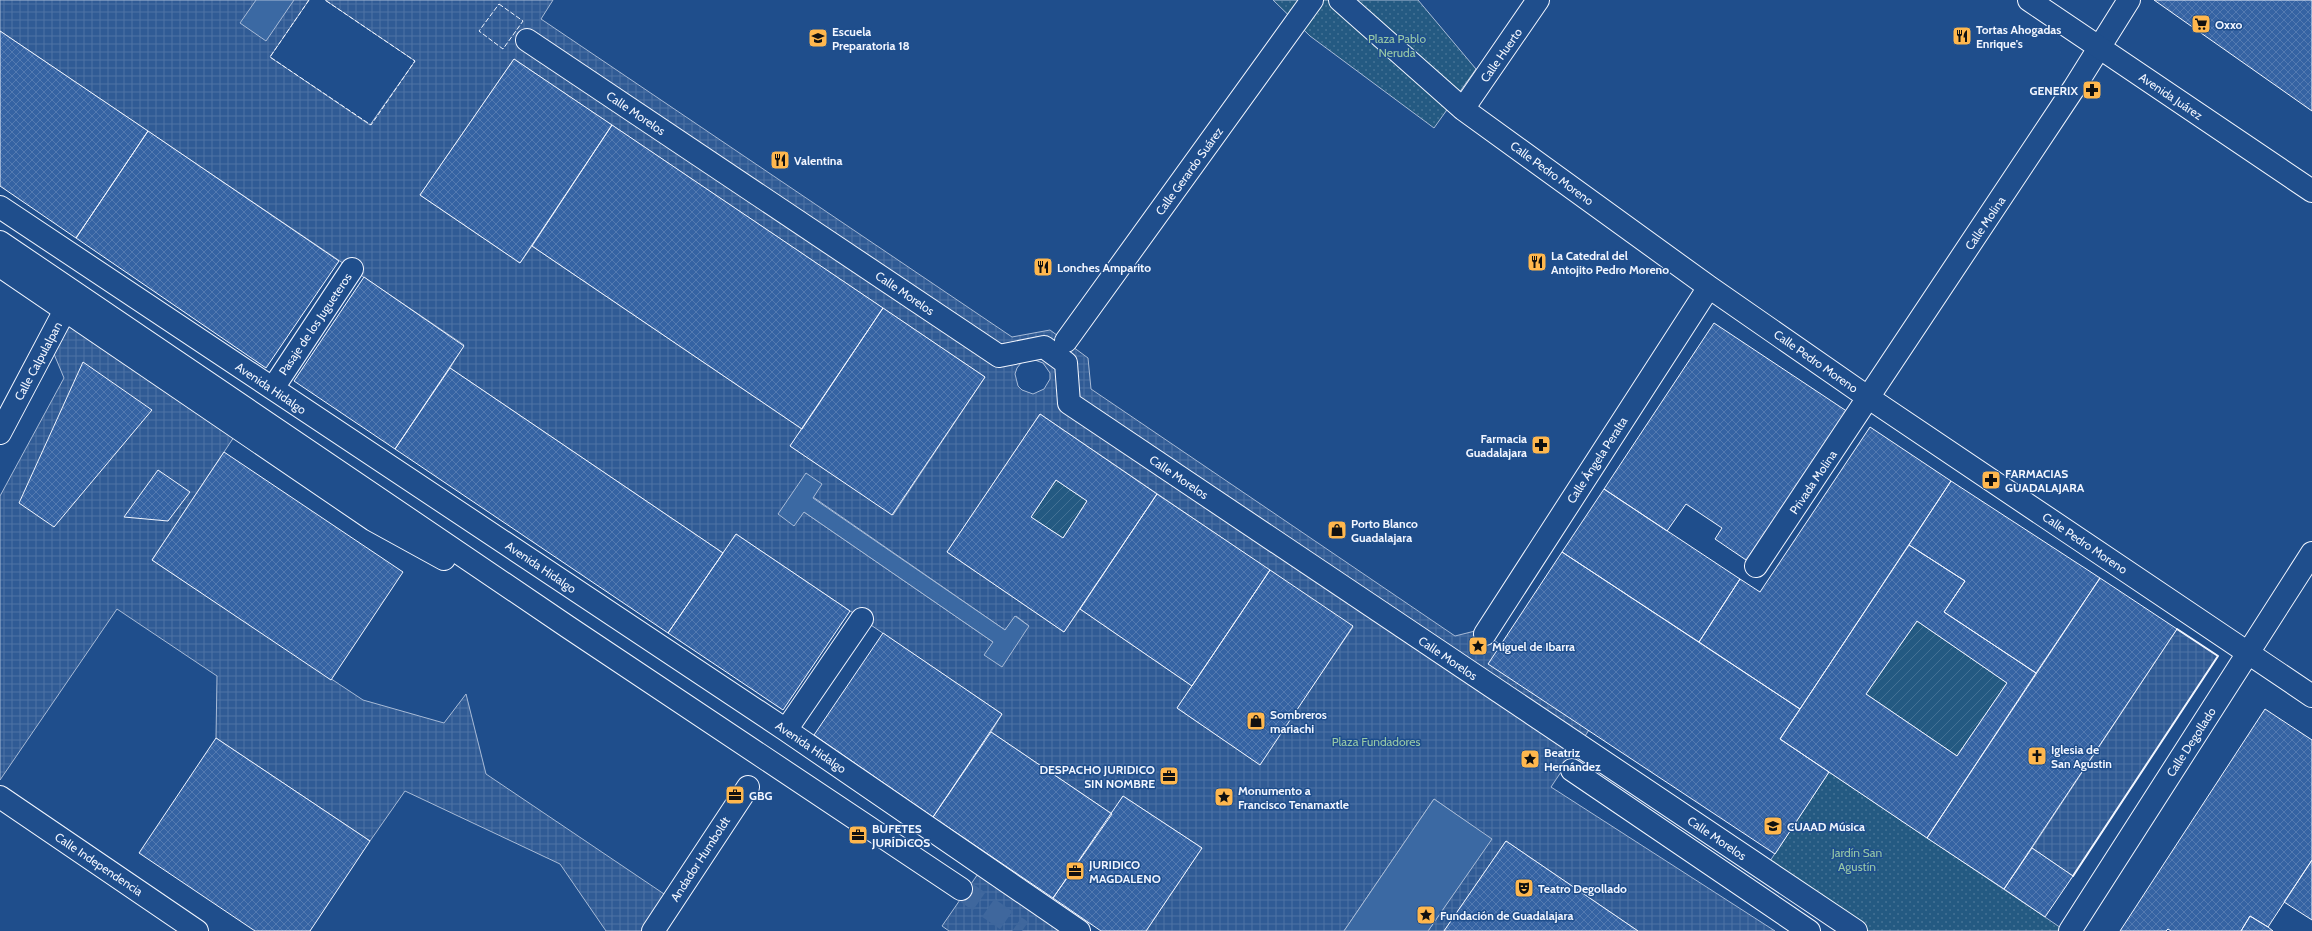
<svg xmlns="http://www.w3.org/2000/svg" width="2312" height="931" viewBox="0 0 2312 931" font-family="Cabin,sans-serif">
<defs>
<pattern id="park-dots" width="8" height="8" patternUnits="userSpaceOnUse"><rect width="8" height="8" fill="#245a82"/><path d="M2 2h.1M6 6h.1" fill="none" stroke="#447295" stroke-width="1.8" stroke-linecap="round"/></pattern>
<pattern id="garden-furrows" width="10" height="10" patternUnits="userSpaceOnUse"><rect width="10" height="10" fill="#245a82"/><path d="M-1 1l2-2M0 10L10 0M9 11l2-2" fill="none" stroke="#447295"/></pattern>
<pattern id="plaza-grid" width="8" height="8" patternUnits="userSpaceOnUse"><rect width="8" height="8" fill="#305b95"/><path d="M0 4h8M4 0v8" fill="none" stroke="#4e73a5"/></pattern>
<pattern id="building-cross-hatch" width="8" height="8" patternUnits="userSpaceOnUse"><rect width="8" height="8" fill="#3563a3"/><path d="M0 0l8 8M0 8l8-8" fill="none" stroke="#537ab1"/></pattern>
</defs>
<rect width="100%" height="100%" fill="#1f4e8c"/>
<path fill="url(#park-dots)" stroke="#a8bbd7" d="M1273 0H1418L1476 69 1434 128 1310 36Z
M1829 772 2045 917 2061 928 2058 931H1862L1766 867Z"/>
<path fill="url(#garden-furrows)" stroke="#a8bbd7" d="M1056 480 1087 501 1063 538 1031 517Z
M1917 621 2007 683 1957 756 1866 694Z"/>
<path fill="url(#plaza-grid)" stroke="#a8bbd7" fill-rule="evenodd" d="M0 0H309L270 57 370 125 415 61 325 0H553L541 19 1012 337 1050 330 1088 358 1091 389 1455 636 1479 630 1501 645 1589 730 1551 787 1775 931H1638L1506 841 1444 931H1428L1491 839 1434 799 1344 931H1146L1202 848 1123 796 1112 814 991 732 1002 714 862 619 736 534 723 553 450 368 464 345 0 31ZM514 59 985 377 893 515 790 446 802 429 532 246 520 263 420 195ZM1032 359 1043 363 1050 373V379L1044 389 1033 394 1022 390 1018 386 1015 374 1017 368 1021 363ZM1040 414 1353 627 1259 764 1177 708 1192 686 1080 609 1064 632 947 552ZM806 473 813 497 1005 630 1016 616 1029 626 993 642 804 512Z
M69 326 234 437 152 560 363 700 444 723 466 694 486 774 673 900 653 931H606L560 864 405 791 370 841 216 738 217 676 117 609 0 780V496L64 378 54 354Z
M2177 629 2218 656 2073 876 2032 848Z
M982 868 1074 931H949L942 926Z"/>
<path fill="#3b69a3" stroke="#a8bbd7" d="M256 0H294L266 41 240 23Z
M806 473 822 484 813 498 1005 630 1015 616 1029 626 1002 667 984 655 993 642 804 512 794 526 778 514Z
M1434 799 1492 839 1428 931H1344Z"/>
<path fill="url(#building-cross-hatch)" stroke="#f2f6ff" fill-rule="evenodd" d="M2154 0H2312V111Z
M0 31 148 131 76 238 0 186Z
M514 59 612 125 520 263 420 195Z
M612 125 883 308 802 429 532 246Z
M148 131 339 261 266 368 76 238Z
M364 277 464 346 395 449 294 381Z
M883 308 985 377 892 515 790 446Z
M1714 323 1848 412 1749 562 1715 539 1722 528 1686 504 1667 531 1604 489Z
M83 362 152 410 54 527 19 503Z
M450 368 723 553 668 633 395 449Z
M1040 414 1157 494 1064 632 947 552ZM1056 480 1087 501 1063 538 1031 517Z
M1870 427 1951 481 1800 709 1699 642 1740 579 1760 592Z
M224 452 403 572 331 680 152 560Z
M158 470 190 492 168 521 124 517Z
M1951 481 2100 578 2036 673 1944 612 1965 581 1909 545Z
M1604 489 1740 579 1699 642 1562 552Z
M1157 494 1270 570 1192 686 1080 609Z
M736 534 850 611 783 710 668 633Z
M1909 545 1965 581 1944 612 2036 673 1927 838 1780 739ZM1917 621 2007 683 1957 756 1866 694Z
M1562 552 1800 709 1780 739 1829 772 1775 854 1488 664Z
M1270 570 1353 626 1260 765 1177 708Z
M2100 578 2177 629 2004 889 1927 838Z
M883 633 1002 714 933 817 814 735Z
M2265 709 2312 740V860L2268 927 2250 916 2241 931H2171L2168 929 2166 931H2120Z
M991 732 1112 814 1053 898 933 817Z
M216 738 370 841 310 931H255L139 853Z
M1123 796 1202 848 1146 931H1101L1053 898Z
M1506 841 1638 931H1444Z
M2032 848 2073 876 2045 917 2004 889Z
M2312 860V920L2284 902Z
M2250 916 2268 927 2273 931H2241Z"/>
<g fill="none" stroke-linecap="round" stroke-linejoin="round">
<path stroke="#3f679d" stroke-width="22" stroke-dasharray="22 11" stroke-linecap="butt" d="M961 889 1022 931"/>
<defs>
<path id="minor" d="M1340 0 1463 109 1709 287 1869 398 2312 696
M527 40 999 356 1044 347 1066 363 1069 403 1856 931
M1463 109 1538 0
M0 207 786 730 1079 931
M1066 341 1312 0
M279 379 352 269
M0 433 65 310
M1756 566 2074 88 2129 0
M1485 634 1709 287
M786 730 862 619
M1572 770 1809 931
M0 797 197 931
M653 931 748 787
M2070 931 2312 553"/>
<path id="major" d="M2029 0 2312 191
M0 242 568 627 961 889
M0 266 373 520 444 559"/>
</defs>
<use href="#minor" stroke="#f2f6ff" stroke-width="24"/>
<use href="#major" stroke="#f2f6ff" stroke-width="24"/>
<use href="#minor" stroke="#1f4e8c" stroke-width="22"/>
<use href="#major" stroke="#1f4e8c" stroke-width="22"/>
<path stroke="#f2f6ff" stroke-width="1" stroke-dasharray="5 2" stroke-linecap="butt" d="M309 0 270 57 371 125 415 61 325 0
M499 4 523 21 503 49 479 31Z"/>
<path stroke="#f2f6ff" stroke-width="2" d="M2073 876 2218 656 2177 629"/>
</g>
<defs>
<symbol id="supermarket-square" viewBox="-11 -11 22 22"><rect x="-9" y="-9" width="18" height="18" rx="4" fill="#ffb74d" stroke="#1f4e8c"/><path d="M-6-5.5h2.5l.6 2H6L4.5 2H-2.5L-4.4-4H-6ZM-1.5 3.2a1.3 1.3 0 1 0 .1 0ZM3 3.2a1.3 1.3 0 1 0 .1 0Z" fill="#111"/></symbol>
<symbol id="restaurant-square" viewBox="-11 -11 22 22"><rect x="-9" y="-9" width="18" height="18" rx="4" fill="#ffb74d" stroke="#1f4e8c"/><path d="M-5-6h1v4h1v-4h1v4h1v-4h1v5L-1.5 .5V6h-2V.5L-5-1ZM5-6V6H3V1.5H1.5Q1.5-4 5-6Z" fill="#111"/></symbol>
<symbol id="university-square" viewBox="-11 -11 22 22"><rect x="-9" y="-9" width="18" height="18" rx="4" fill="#ffb74d" stroke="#1f4e8c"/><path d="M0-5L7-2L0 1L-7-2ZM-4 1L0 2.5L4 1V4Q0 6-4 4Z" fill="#111"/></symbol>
<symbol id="pharmacy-square" viewBox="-11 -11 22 22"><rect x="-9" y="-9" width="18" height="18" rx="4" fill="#ffb74d" stroke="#1f4e8c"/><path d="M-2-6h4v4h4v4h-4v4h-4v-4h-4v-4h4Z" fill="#111"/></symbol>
<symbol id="shop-square" viewBox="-11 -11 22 22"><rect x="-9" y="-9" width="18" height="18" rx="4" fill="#ffb74d" stroke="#1f4e8c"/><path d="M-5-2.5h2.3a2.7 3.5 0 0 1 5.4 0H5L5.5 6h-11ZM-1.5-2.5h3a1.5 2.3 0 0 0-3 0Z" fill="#111"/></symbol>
<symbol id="sight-square" viewBox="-11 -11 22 22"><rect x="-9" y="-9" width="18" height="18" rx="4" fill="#ffb74d" stroke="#1f4e8c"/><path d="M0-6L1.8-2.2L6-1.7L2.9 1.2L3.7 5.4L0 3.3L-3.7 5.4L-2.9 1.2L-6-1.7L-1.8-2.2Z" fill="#111"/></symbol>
<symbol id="church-square" viewBox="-11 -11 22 22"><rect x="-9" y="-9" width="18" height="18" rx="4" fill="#ffb74d" stroke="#1f4e8c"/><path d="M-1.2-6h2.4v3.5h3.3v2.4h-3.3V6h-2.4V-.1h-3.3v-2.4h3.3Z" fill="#111"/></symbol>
<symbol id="office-square" viewBox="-11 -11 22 22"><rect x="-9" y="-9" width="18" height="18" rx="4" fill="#ffb74d" stroke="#1f4e8c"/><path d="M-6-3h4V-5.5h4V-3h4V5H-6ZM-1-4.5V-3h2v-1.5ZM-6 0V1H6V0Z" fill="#111"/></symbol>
<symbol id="theatre-square" viewBox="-11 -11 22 22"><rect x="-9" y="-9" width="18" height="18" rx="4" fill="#ffb74d" stroke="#1f4e8c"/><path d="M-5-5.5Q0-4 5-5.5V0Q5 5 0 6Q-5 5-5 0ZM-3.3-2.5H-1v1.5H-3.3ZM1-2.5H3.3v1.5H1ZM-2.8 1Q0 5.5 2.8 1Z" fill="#111"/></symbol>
</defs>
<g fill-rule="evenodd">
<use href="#supermarket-square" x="2190" y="13" width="22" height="22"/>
<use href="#restaurant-square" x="1951" y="25" width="22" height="22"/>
<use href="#university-square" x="807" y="27" width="22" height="22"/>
<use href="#pharmacy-square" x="2081" y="79" width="22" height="22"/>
<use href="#restaurant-square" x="769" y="149" width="22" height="22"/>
<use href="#restaurant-square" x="1526" y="251" width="22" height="22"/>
<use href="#restaurant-square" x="1032" y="256" width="22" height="22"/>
<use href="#pharmacy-square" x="1530" y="434" width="22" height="22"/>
<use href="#pharmacy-square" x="1980" y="469" width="22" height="22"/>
<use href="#shop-square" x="1326" y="519" width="22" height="22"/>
<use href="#sight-square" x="1467" y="635" width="22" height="22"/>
<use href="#shop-square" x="1245" y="710" width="22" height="22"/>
<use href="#church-square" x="2026" y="745" width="22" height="22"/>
<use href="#sight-square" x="1519" y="748" width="22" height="22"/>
<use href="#office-square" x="1158" y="765" width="22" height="22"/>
<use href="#office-square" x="724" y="784" width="22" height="22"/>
<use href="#sight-square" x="1213" y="786" width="22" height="22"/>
<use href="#university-square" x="1762" y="815" width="22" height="22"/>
<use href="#office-square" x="847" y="824" width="22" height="22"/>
<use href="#office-square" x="1064" y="860" width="22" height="22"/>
<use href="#theatre-square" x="1513" y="877" width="22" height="22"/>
<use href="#sight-square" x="1415" y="904" width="22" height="22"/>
</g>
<g text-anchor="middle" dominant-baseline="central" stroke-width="3" stroke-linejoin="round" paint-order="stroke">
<g font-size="12" font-weight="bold" fill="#f2f6ff" stroke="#1f4e8c" text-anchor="start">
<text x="2215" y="24">Oxxo</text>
<text x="1976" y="29">Tortas Ahogadas<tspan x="1976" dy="14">Enrique's</tspan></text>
<text x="832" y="31">Escuela<tspan x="832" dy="14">Preparatoria 18</tspan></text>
<text x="2078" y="90" text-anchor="end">GENERIX</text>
<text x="794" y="160">Valentina</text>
<text x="1551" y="255">La Catedral del<tspan x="1551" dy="14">Antojito Pedro Moreno</tspan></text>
<text x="1057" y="267">Lonches Amparito</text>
<text x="1527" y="438" text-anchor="end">Farmacia<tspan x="1527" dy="14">Guadalajara</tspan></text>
<text x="2005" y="473">FARMACIAS<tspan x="2005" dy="14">GUADALAJARA</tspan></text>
<text x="1351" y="523">Porto Blanco<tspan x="1351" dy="14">Guadalajara</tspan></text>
<text x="1492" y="646">Miguel de Ibarra</text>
<text x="1270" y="714">Sombreros<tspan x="1270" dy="14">mariachi</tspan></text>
<text x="2051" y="749">Iglesia de<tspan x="2051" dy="14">San Agustin</tspan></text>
<text x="1544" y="752">Beatriz<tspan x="1544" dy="14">Hernández</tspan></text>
<text x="1155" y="769" text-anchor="end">DESPACHO JURIDICO<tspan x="1155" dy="14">SIN NOMBRE</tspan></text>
<text x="1238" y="790">Monumento a<tspan x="1238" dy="14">Francisco Tenamaxtle</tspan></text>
<text x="749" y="795">GBG</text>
<text x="1787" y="826">CUAAD Música</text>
<text x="872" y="828">BUFETES<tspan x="872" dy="14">JURÍDICOS</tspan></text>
<text x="1089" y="864">JURIDICO<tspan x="1089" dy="14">MAGDALENO</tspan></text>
<text x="1538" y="888">Teatro Degollado</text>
<text x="1440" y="915">Fundación de Guadalajara</text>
</g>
<g font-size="12" fill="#97c8a6" stroke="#1f4e8c">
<text x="1397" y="38">Plaza Pablo<tspan x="1397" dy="14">Neruda</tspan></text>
<text x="1376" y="741">Plaza Fundadores</text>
<text x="1857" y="852">Jardín San<tspan x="1857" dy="14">Agustín</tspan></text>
</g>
<g font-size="12" fill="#f2f6ff" stroke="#1f4e8c">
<text transform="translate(1501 55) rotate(-55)">Calle Huerto</text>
<text transform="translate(2171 96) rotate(34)">Avenida Juárez</text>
<text transform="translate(636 113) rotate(34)">Calle Morelos</text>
<text transform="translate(1189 171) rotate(-54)">Calle Gerardo Suárez</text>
<text transform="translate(1552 173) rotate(36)">Calle Pedro Moreno</text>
<text transform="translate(1985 223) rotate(-56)">Calle Molina</text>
<text transform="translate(905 293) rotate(34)">Calle Morelos</text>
<text transform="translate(315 324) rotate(-56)">Pasaje de los Jugueteros</text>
<text transform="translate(38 361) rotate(-62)">Calle Calpulalpan</text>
<text transform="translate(1816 361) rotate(35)">Calle Pedro Moreno</text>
<text transform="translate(271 388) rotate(34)">Avenida Hidalgo</text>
<text transform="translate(1597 460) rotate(-57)">Calle Ángela Peralta</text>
<text transform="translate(1179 477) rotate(34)">Calle Morelos</text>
<text transform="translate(1813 482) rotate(-56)">Privada Molina</text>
<text transform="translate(2085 543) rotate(34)">Calle Pedro Moreno</text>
<text transform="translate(541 567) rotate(34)">Avenida Hidalgo</text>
<text transform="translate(1448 658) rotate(34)">Calle Morelos</text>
<text transform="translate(2191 742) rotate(-57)">Calle Degollado</text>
<text transform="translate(811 747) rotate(34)">Avenida Hidalgo</text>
<text transform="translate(1717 838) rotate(34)">Calle Morelos</text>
<text transform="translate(700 859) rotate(-57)">Andador Humboldt</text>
<text transform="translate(99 864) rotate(34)">Calle Independencia</text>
</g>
</g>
</svg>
